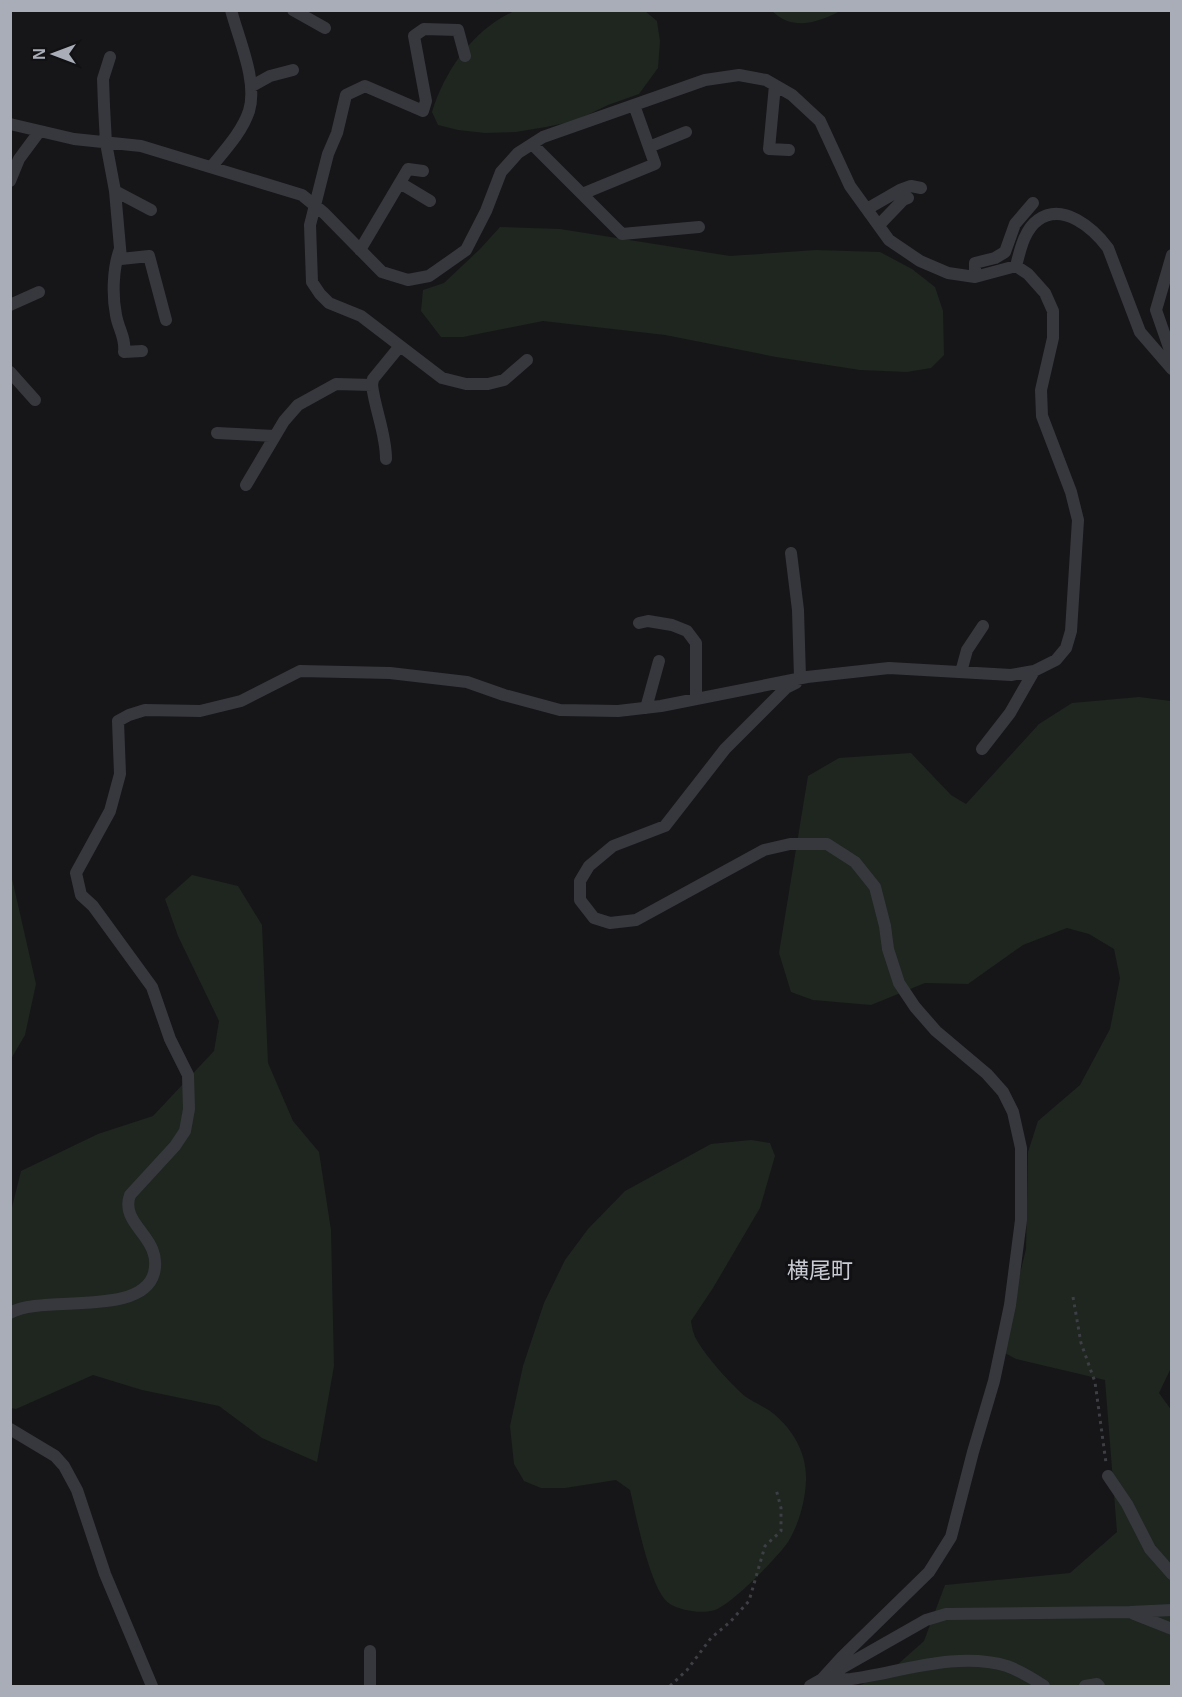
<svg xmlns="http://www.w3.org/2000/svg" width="1182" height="1697" viewBox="0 0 1182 1697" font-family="Helvetica,'Noto Sans JP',sans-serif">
<rect width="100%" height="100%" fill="#161618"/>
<path fill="#1e261f" d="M517 10 645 11 657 21 660 41 658 68 639 94 608 105 575 121 546 127 516 132 485 133 458 130 438 125 432 112C445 70 475 27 517 10Z
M772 11H840C818 23 792 31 772 11Z
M500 227 560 229 730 256 816 250 880 252 912 269 935 287 943 311 944 355 931 368 907 372 860 370 776 357 665 335 543 321 463 337H441L421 311 423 290 444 283 480 249Z
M1139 697 1171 701 1172 1366 1159 1393 1172 1411 1171 1686H859L897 1665 924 1641 945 1585 1070 1573 1117 1532 1105 1380 1016 1359 1001 1351 1026 1249 1028 1152 1038 1121 1080 1085 1110 1029 1120 978 1114 949 1089 934 1067 928 1023 945 968 984 925 983 871 1005 813 1000 791 992 779 953 808 776 839 758 911 753 951 795 966 804 1039 724 1072 703Z
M11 874 36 984 25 1035 11 1059Z
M192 875 238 886 262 925 268 1063 293 1121 319 1152 331 1230 334 1366 317 1462 262 1438 219 1406 142 1390 93 1375 16 1409 11 1408 10 1215 21 1171 98 1134 153 1116 214 1051 219 1021 178 936 165 899Z
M751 1140 770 1143 775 1156 760 1208 713 1288 691 1321C692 1325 692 1330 694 1334 698 1348 734 1388 746 1397 755 1403 765 1407 774 1414 794 1431 807 1454 806 1481 805 1502 799 1524 788 1542 778 1557 731 1605 715 1610 703 1614 681 1611 670 1604 650 1592 636 1514 630 1490L616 1480 565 1488H541L524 1481 514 1464 510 1426 523 1366 544 1303 565 1260 588 1229 625 1191 711 1144Z"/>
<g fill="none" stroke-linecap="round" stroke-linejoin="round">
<path stroke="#3d3f44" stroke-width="3" stroke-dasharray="3 4.5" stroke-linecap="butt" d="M1073 1297 1081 1343 1095 1382 1106 1463
M670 1686 687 1670 711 1638 730 1622 749 1601 765 1546 781 1531V1508L776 1489"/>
<path stroke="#37383d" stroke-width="12" d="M293 10 325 28
M465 56 458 30 424 29 414 36 426 101 423 111 365 86 346 95 337 133 328 154 310 225 312 282 320 294 329 303 361 316 442 378 466 384H488L504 380 527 360
M110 57 103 79 104 106 106 143 115 191 151 210
M775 85 769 149 789 150
M252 86 270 76 293 70
M10 124 74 139 141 146 302 195 324 213 382 272 408 280 429 276 466 250 486 211 501 172 518 153 543 137 705 80 739 75 766 80 792 95 820 121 850 186 889 240 920 261 948 273 975 277 1016 266 1028 274 1045 293 1053 311V338L1041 390 1042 416 1071 492 1078 520 1071 631 1066 648 1056 660 1034 671 1011 675 889 668 807 677 661 706 618 711 560 710 504 695 467 682 390 673 300 671 241 701 200 711 145 710 129 715 118 721 120 774 110 811 76 873 81 895 93 906 152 987 170 1039 188 1075 189 1109 185 1131 175 1146 130 1195C119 1225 163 1237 154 1273 142 1318 41 1294 10 1313
M532 144 622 234 699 227
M649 147 686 132
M212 166C225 150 242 132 249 111 258 82 239 40 231 10
M10 181 19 159 39 132
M400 183 430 201
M115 191 121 259 149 256 166 320
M582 194 655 164 634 105
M867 209 900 190 911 186 921 188
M879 225 903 200 908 198
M120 249C113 267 112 295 116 315 118 328 126 338 124 352L142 351
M360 250 408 169 423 171
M1172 255 1156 310 1172 356
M1016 266C1020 251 1024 230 1038 220 1063 202 1093 228 1108 248L1140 332 1172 369
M975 277V263L995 258 1005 252 1015 224 1033 203
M10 305 39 292
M10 372 35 400
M372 385C375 410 386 434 386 459
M217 433 275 436
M246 485 284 421 298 405 336 384 372 385 373 379 400 346
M791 553 798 610 800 678
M639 623 648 621 672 625 687 631 696 643V699
M961 672 967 650 983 626
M796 683 786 688 725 749 665 826 613 846 589 866 580 881V900L594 918 610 923 636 920 764 850 790 844H827L855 862 875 887 885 926 888 949 899 983 915 1007 936 1031 987 1074 1003 1092 1013 1112 1021 1148V1220L1010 1305 994 1381 973 1452 951 1537 929 1572 842 1657 822 1679
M646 708 659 661
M982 749 1010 713 1034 671
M10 1429 55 1456 64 1466 77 1490 105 1574 152 1686
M1108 1476 1127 1504 1150 1549 1172 1574
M1134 1614 1172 1629
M370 1651V1686
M823 1679C832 1679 842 1680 851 1679 901 1672 957 1651 1007 1666 1021 1671 1032 1678 1044 1686
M810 1686 926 1620 946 1614 1130 1612 1172 1610
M1085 1686 1097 1684 1099 1686"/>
</g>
<g text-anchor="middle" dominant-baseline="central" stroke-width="6" stroke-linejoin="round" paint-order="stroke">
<g font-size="22" fill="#c9ccd4" stroke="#111113">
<text x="820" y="1270">横尾町</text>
</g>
</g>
<rect width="1182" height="1697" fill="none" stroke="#a8adb8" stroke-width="24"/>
<g transform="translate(54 54) rotate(270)" stroke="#111113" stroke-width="4.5" paint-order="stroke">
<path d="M0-4.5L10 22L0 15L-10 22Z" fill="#a8adb8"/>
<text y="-9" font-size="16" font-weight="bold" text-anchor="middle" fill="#a8adb8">N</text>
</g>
</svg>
